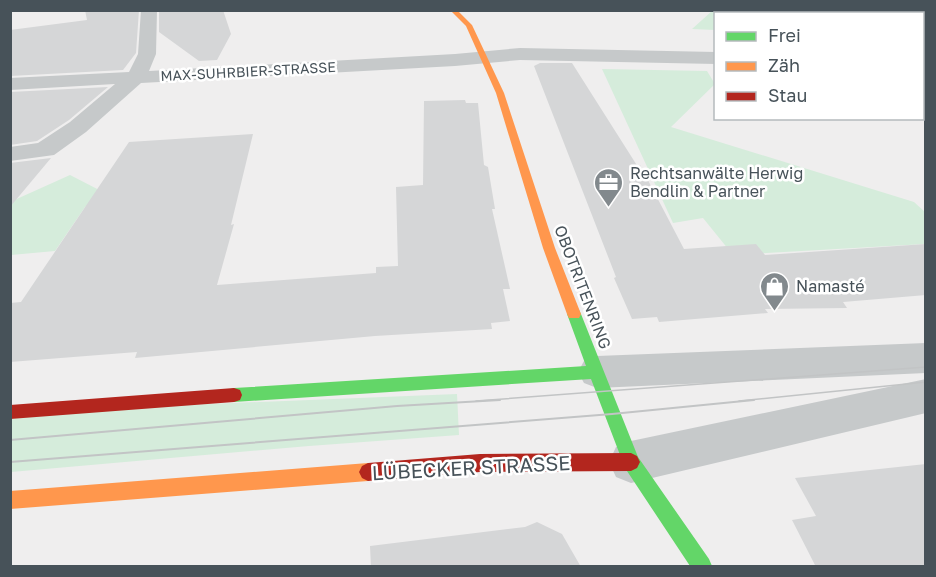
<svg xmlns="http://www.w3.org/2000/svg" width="936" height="577" viewBox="0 0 936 577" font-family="'Golos Text',sans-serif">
<rect width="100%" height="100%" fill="#efeeee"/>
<path fill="#d5ecdb" d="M712 11H925V42H923L922 14H716L715 30 692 29Z
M602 69 707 71 715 84 671 127 914 202 925 212V244L733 255 703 218 673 223Z
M70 175 107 194 85 207 55 251 11 255 10 202Z
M457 394 459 435 309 446 11 472V412Z"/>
<path fill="#d5d6d7" d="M85 10H139L136 53 123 70 10 76V30L87 20Z
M159 10H223L231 34 217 60 199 61 159 32Z
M540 63H572L638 167 640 165 684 249 756 244 765 255 926 244V295L843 302 847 308 765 309 768 313 659 322 657 317 632 319 614 278 616 277 534 66Z
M108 87 69 120 37 141 10 145V92Z
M465 100 466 103H478L484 165 488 167 495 209H492L510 289H503L510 321 491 323 492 329 375 336 135 358 137 352 10 362V303L21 302 129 142 253 134 231 225 234 224 217 285 376 273V267L398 266 396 187 423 185 424 101Z
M51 158 10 207V163Z
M926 464V567H816L792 520 816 516 795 478Z
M537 522 562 534 581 567H371L370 546 525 527Z"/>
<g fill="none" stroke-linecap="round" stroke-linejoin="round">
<path fill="#c6c9ca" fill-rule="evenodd" d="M141 10H157L156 54 149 71 455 54 520 48 716 52V64L520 60 455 66 141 83 86 132 54 155 10 161V147L38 143 70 122 115 84 10 90V78L129 72 138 54Z
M922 60H926V72H922Z
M926 343V373L597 388 584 383 578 372 584 361 597 356Z
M926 379V413L631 483 616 477 609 462 616 447 631 441Z"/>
<path fill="#63d668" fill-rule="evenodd" d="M574 309 579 310 581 314 638 457 709 559 712 566H690L625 468 591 379 234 402 228 400 226 395 228 390 234 388 586 366 567 314 569 310Z"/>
<path fill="#ff974d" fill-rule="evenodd" d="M450 10H457L472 25 504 93 555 248 581 314 579 318H569L567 314 543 248 496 93 466 26Z
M368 463 374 466 377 472 374 478 368 481 10 509V491Z"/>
<path fill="#b3261e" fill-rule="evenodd" d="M234 388 240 390 242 395 240 400 234 402 10 419V405Z
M631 453 637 456 640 462 637 468 631 471 480 472 368 481 362 478 359 472 362 466 368 463 480 454Z"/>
<path stroke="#c2c4c5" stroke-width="1.5" d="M476 401 926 367
M739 401 926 382"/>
<path stroke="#c2c4c5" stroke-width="2" d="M10 440 397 406 500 400
M10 462 612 414 754 400"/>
</g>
<defs>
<symbol id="office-pin" viewBox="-11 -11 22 30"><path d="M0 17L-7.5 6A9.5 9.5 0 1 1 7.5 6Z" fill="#82898d" stroke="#fff"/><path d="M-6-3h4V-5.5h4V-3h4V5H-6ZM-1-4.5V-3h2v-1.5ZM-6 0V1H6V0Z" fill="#fff"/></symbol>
<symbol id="shop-pin" viewBox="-11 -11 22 30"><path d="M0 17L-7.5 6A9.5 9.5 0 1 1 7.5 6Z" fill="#82898d" stroke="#fff"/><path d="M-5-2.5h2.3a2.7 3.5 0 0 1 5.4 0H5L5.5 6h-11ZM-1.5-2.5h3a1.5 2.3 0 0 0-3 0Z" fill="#fff"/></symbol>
</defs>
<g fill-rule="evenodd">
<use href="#office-pin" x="592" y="166" width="33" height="45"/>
<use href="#shop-pin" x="758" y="270" width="33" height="45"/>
</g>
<g text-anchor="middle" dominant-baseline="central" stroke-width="5" stroke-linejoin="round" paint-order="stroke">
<g font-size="14" fill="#475259" stroke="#fff">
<text transform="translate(248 71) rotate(-3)">MAX-SUHRBIER-STRASSE</text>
</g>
<g font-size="16" fill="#475259" stroke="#fff" text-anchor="start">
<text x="630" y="173">Rechtsanwälte Herwig<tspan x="630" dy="18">Bendlin &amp; Partner</tspan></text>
<text x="796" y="286">Namasté</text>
</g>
<g font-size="16" fill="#475259" stroke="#fff">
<text transform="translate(583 287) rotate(69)">OBOTRITENRING</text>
</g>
<g font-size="20" fill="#475259" stroke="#fff">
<text transform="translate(471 467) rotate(-3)">LÜBECKER STRASSE</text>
</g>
</g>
<rect width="936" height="577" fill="none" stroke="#475259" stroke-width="24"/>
<rect x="714" y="12" width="210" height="108" fill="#ffffff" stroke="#b5babd" stroke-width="1.5"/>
<rect x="726" y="32" width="30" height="9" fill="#63d668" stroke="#b5babd" stroke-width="1.5"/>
<text x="768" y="42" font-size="18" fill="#475259">Frei</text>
<rect x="726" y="62" width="30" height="9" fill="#ff974d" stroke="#b5babd" stroke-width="1.5"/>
<text x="768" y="72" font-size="18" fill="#475259">Zäh</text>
<rect x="726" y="92" width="30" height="9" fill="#b3261e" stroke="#b5babd" stroke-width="1.5"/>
<text x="768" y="102" font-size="18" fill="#475259">Stau</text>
</svg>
